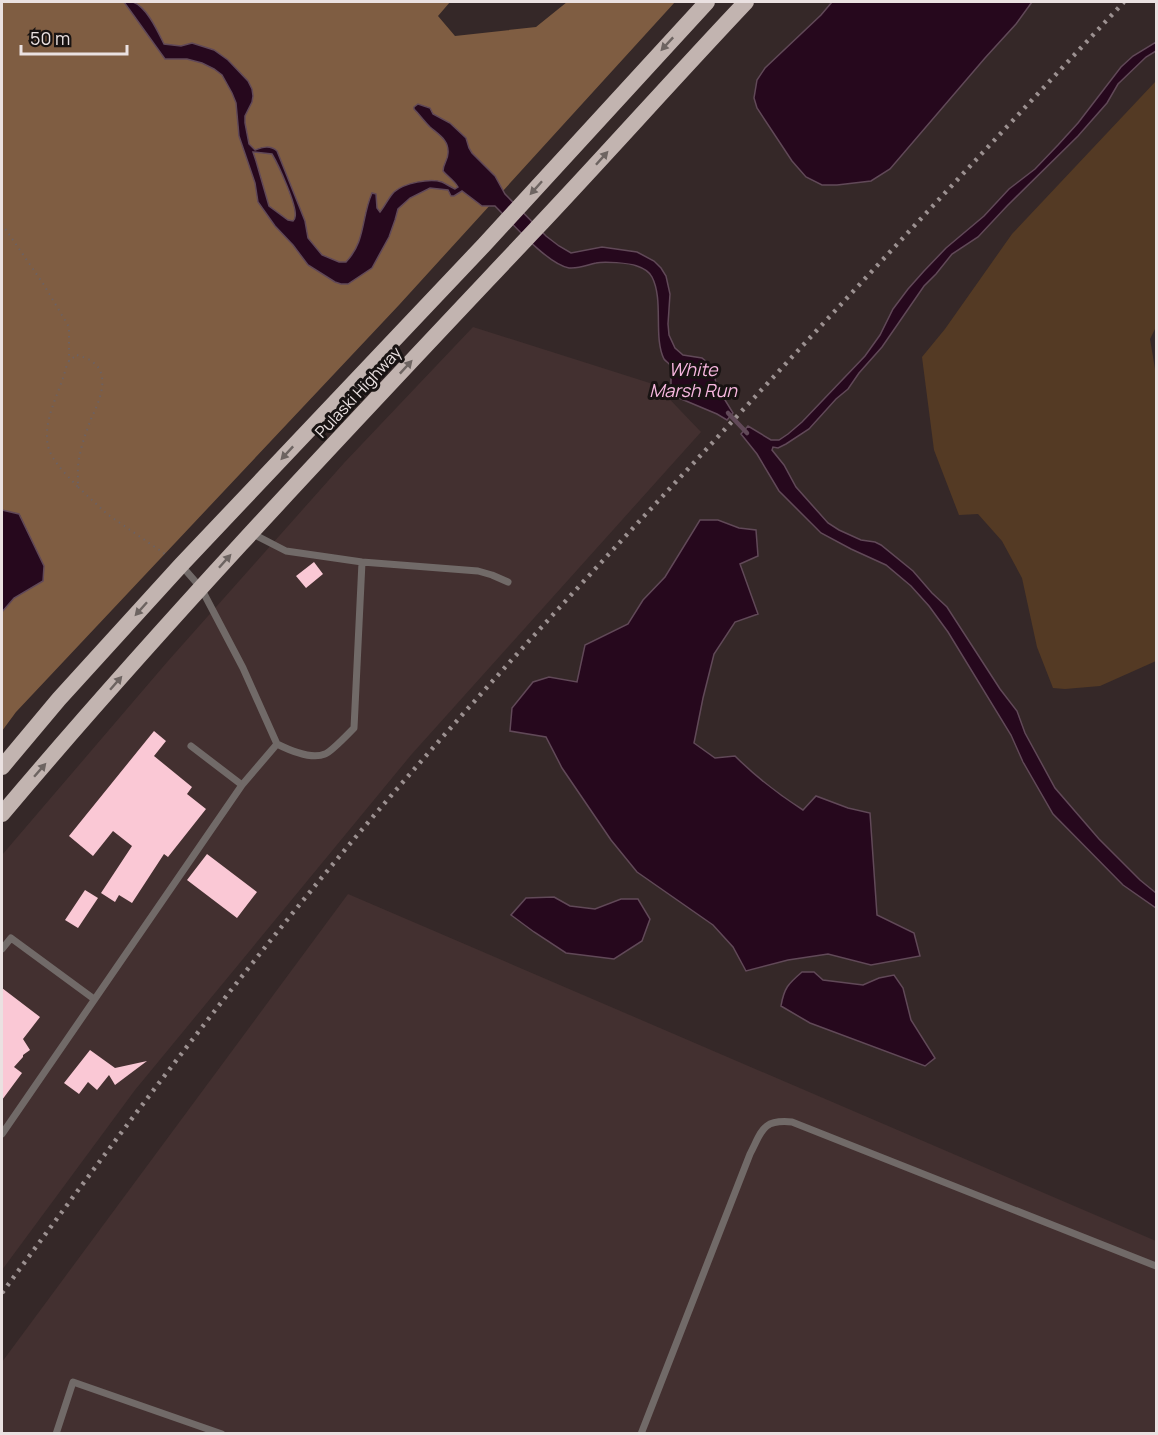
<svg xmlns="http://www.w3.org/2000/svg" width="1158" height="1435" viewBox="0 0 1158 1435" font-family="Manrope,sans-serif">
<rect width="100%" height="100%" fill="#352828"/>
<path fill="#433030" d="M473 327 656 385 701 432 411 755 135 1090 2 1270V855L168 661 344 463Z
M348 894 1156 1241V1433L2 1434V1362Z"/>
<path fill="#543a24" d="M1156 81V327L1150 339 1156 375V661L1100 686 1065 689 1053 688 1037 647 1022 578 1002 541 978 514 959 515 934 450 922 357 945 329 1012 234Z"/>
<path fill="#7f5d42" d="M2 2H450L438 16 455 36 536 27 567 2H675L399 305 16 712 2 731V612L14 598 43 581 44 566 20 515 2 510Z"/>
<path fill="#26081d" stroke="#614958" stroke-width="1.5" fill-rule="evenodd" d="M124 2C125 2 132 1 133 2 147 7 158 32 164 44L181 46 192 43 214 50 228 60 248 81 252 89 253 96 252 102 245 116V123L249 144 255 150C263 147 270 145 277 151L305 221 308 238 322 255 339 262H346C366 241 361 218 372 193L376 194 377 208 380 212C385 206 389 197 394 192 404 183 430 178 442 182 446 184 451 187 455 189L458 187C454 180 448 177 443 171 443 164 448 160 448 153 449 140 439 135 430 127 424 121 419 114 414 109V107L418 104 430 108 433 114 450 123 466 138 469 148 472 153 495 176 505 194 546 236 559 246 571 253 602 247 637 252 654 261 661 268 666 276 670 294 668 324 669 335 675 348 683 355 702 358 708 363 713 370 717 387 733 413 727 420 717 414 679 398 672 392 671 388V377L673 369C671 364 666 362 664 359 653 337 664 300 652 277 649 271 643 268 637 266 629 263 604 261 596 263 587 265 579 269 569 268 547 264 511 222 495 206H482L462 191 454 196H451L448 190 430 188 410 198 398 209 395 220 389 237 372 268 348 284H341L335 282 308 265 293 245 275 226 258 202 255 183 239 136 236 103 232 93 222 75 214 69 202 63 187 59H165ZM253 152 272 154C278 164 298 207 295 217 295 219 294 220 293 221L288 220 269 206 256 161Z
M832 2H1032L1016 24 985 58 890 169 871 181 837 185H822L806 177 792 161 757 108 754 98 757 80 765 68 821 15Z
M1156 42V51L1146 57 1118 84 1107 103 1078 136 1007 206 978 237 952 254 936 274 924 286 882 347 859 373 848 389 836 399 809 429 786 444 778 448 773 447 772 450 784 465 796 487 828 523 839 530 861 540 875 542 881 545 913 571 932 593 947 607 1000 689 1017 711 1025 733 1055 788 1099 839 1140 880 1156 893V908L1123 885 1053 814 1023 762 1011 735 948 632 929 606 911 586 886 565 851 549 821 533 779 491 757 454 741 434 748 426 771 440H779L788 434 802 422 865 356 880 335 893 309 908 289 924 271 946 248 984 216 1009 189 1035 169 1058 145 1078 123 1121 67 1133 56Z
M2 510 19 514 44 566 43 581 14 598 2 612Z
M700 520H718L739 528 756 530 758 556 740 564 758 614 735 622 714 654 703 698 694 743 715 758 735 756C756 777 778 794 803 810L816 796 848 808 870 813 877 915 914 933 920 956 871 965 828 954 788 960 746 971 733 947 713 925 637 872 611 840 562 768 546 737 510 731 512 708 533 682 549 677 577 682 585 645 628 624 643 600 665 577Z
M554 897 570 906 595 909 621 899H638L650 919 642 941 614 959 566 953 534 932 511 915 526 898Z
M802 972H814L823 980 863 985 879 978 894 975 903 988 911 1020 935 1058 925 1066 810 1023 781 1006C784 988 788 984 802 972Z"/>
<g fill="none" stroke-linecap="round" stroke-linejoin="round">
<path stroke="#614958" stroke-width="4.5" d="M728 413 747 433"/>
</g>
<path fill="#fac8d5" d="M314 562 323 574 306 588 296 576Z
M154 731 166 741 154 756 192 787 187 794 206 809 168 857 164 854 132 903 119 895 115 902 101 893 132 846 113 831 93 856 69 836Z
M207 854 257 892 237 918 187 880Z
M85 890 98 898 78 928 65 920Z
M2 988 40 1017 23 1039 30 1050 23 1055V1057L14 1067 22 1073 2 1100Z
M90 1050 115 1068 147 1061 115 1085 109 1075 97 1090 88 1082 79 1094 64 1083Z"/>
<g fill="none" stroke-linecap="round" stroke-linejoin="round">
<path stroke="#6d6161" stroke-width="2" stroke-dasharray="1.5 4.5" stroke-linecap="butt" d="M2 224 44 285 69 327V361
M77 355C83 357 90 359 94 363 111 377 98 404 91 419 87 430 82 443 80 454 77 465 78 476 78 487 67 475 52 462 48 446 43 423 56 399 63 378 65 373 66 364 70 360 72 358 75 357 77 355Z
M78 487 107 514 168 556"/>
<path stroke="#716a68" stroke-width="7" d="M251 533 286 551 362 562 478 571 492 575 508 582
M181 565 201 588 243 668 277 744C289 750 311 760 325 754 331 752 348 734 354 728L362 562
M191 746 242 785
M2 949 11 938 94 999
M2 1134 242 785 277 744
M56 1434 73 1382 222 1434
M641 1434 750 1154C762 1131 762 1119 792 1122L1156 1266"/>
<path stroke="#c2b4b0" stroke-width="16" d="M2 767 59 699 181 565 484 245 707 2
M2 814C171 614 352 424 532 233 604 157 674 78 746 2"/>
<path stroke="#9c9191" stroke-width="4.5" stroke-dasharray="3 6" stroke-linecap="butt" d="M2 1293C122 1130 245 966 377 812 482 690 592 572 701 455 842 303 983 152 1124 2"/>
</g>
<defs><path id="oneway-solid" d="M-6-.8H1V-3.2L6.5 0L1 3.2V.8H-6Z" transform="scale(1.5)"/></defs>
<g fill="#6d6461">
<use href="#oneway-solid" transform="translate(667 44) rotate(133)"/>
<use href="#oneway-solid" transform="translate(602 158) rotate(-48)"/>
<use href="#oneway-solid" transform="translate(536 188) rotate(132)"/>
<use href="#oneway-solid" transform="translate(406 367) rotate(-47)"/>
<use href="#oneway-solid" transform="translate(287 453) rotate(133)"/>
<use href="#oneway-solid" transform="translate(225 561) rotate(-48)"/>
<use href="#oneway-solid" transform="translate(141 609) rotate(132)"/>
<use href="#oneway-solid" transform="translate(116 683) rotate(-49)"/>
<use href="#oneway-solid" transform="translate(40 770) rotate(-49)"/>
</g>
<g text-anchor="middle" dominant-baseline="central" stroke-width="6" stroke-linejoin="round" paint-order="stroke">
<g font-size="16" fill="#eae1e1" stroke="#181312">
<text transform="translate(358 392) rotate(-47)">Pulaski Highway</text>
</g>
<g font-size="18" font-style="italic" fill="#f7b7df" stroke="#181312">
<text x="693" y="369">White<tspan x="693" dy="21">Marsh Run</tspan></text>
</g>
</g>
<rect width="1158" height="1435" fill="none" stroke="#eae1e1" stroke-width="6"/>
<path d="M21 45v9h106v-9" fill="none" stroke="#eae1e1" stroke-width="3"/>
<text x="30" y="45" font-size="18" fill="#eae1e1" stroke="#181312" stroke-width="4.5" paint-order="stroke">50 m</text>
</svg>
